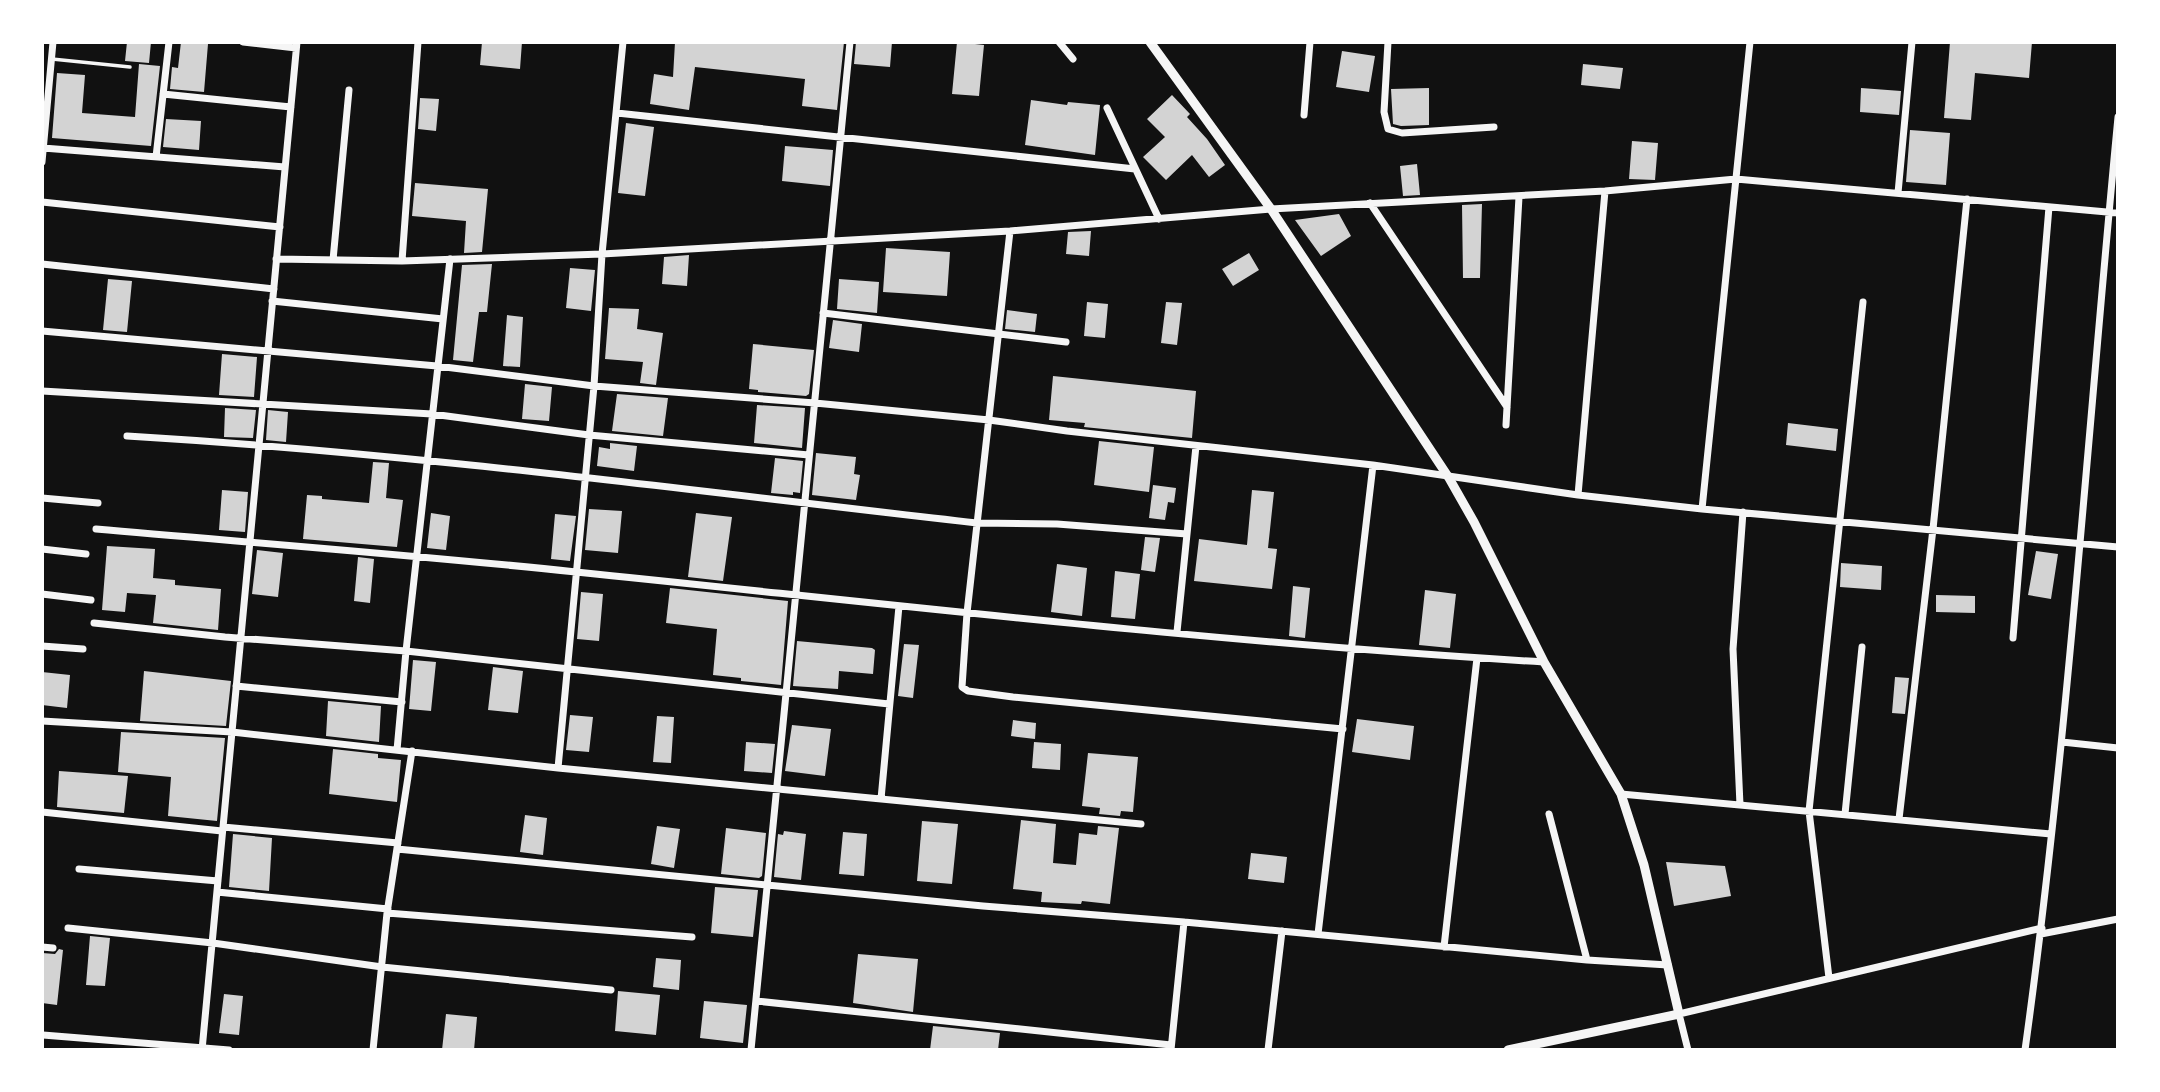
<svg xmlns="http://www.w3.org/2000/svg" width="2160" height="1092" viewBox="0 0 2160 1092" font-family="Poppins,sans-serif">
<rect width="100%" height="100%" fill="#111"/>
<path fill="#d3d3d3" d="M127 42H151L149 63 125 61Z
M181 42 208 44 204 92 170 89 172 67 178 68Z
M482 42H522L520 69 480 65Z
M675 42H844L837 110 802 106 805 79 695 67 689 110 650 104 654 74 673 77Z
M856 42H892L890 67 854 64Z
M957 42 984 45 979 96 952 94Z
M1950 42H2032L2029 78 1975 73 1971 120 1944 118Z
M1342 51 1375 56 1369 92 1336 87Z
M139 64 160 66 151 146 52 138 57 73 85 75 82 113 135 117Z
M1583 64 1623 68 1620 89 1581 85Z
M1429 88V125L1401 126 1393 124 1391 89Z
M1861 88 1901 91 1899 115 1860 112Z
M1172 95 1190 114 1187 117 1207 139 1225 165 1209 177 1192 155 1166 180 1143 157 1165 137 1147 119Z
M420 98 439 99 436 131 418 129Z
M1031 100 1067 105 1068 102 1100 105 1095 155 1025 145Z
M166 119 201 121 199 150 163 147Z
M626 123 654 127 645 196 618 193Z
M1910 130 1950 133 1946 185 1906 182Z
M1632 141 1658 143 1655 180 1629 179Z
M785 146 833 150 830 186 782 181Z
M1417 164 1420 195 1403 196 1400 166Z
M415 183 488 189 482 252 464 253 466 221 412 216Z
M1482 204 1480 278H1463L1462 205Z
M1339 214 1351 236 1321 256 1295 220Z
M1091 231 1089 256 1066 254 1068 232Z
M886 248 950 252 947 296 883 292Z
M1249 253 1259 270 1233 286 1222 269Z
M689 255 687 286 662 284 664 257Z
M492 264 487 312H479L473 362 453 360 462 265Z
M570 268 595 270 591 311 566 308Z
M108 279 132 281 127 332 103 330Z
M839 279 879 282 877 313 837 309Z
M1087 302 1108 304 1105 338 1084 336Z
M1166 302 1182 303 1177 345 1161 343Z
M609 308 639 309 637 329 663 333 656 385 640 383 643 362 605 359Z
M1007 310 1037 314 1035 332 1005 329Z
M507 315 523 317 520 367 503 366Z
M833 320 862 324 859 352 829 348Z
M753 344 814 350 809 394 806 396 758 392V390L749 389Z
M222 354 257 357 254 397 219 395Z
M1053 376 1196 391 1192 438 1084 427 1085 423 1049 420Z
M525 384 552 387 549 421 522 419Z
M617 394 668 398 663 436 612 431Z
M757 405 805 408 802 448 754 443Z
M225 408 256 410 253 438 224 437Z
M268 410 288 412 286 442 266 440Z
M1788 423 1838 429 1836 451 1786 445Z
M1099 441 1154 447 1149 492 1094 485Z
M610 443 637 446 634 471 597 466 599 447 610 449Z
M816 453 856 457 854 474 860 475 856 500 812 495Z
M775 458 803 461 800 493 793 492V495L771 493Z
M373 462 389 463 386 498 403 500 397 547 303 539 307 495 322 496V499L369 503Z
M1153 485 1176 488 1174 503 1168 502 1165 520 1149 518Z
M222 490 248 492 245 532 219 530Z
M1252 490 1274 492 1268 548 1277 549 1272 589 1194 581 1199 539 1247 545Z
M589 509 622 511 618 553 585 550Z
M431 513 450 516 446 550 427 548Z
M696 513 732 517 723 581 688 577Z
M555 514 576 516 570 561 551 559Z
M1145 537 1160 538 1155 572 1141 570Z
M107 546 155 549 153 578 175 580V585L221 589 218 630 153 623 156 595 127 593 125 612 102 610Z
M257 550 283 553 278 597 252 594Z
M2036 551 2058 554 2051 599 2028 595Z
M358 557 374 559 370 603 354 601Z
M1841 563 1882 566 1881 590 1840 587Z
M1057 564 1087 568 1082 616 1051 612Z
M1115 571 1140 574 1135 619 1111 617Z
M1293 586 1310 588 1305 638 1289 636Z
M670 588 788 601 781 685 741 681V678L713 675 717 629 666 623Z
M1425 590 1456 594 1450 648 1419 645Z
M581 592 603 594 599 641 577 639Z
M1936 595 1975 596V613L1936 612Z
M797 641 872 648 875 650 873 674 839 671 838 689 793 686Z
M904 644 919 645 913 698 898 696Z
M413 660 436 662 431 711 409 709Z
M493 667 523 671 518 713 488 710Z
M144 671 231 681 226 726 140 721Z
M42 672 70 675 67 708 42 705Z
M1895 677 1909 678 1905 714 1892 713Z
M328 701 381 706 379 742 326 736Z
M570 715 593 717 589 752 566 750Z
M657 716 674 717 671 763 653 762Z
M1357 719 1414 726 1410 760 1352 752Z
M1013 720 1036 723 1035 739 1011 736Z
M792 725 831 729 825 776 785 771Z
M121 732 225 738 217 821 168 816 171 777 118 772Z
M746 742 775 744 772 773 744 771Z
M1034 742 1061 744 1060 770 1032 768Z
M333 749 378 754V758L401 760 397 802 329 794Z
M1088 753 1138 757 1133 812 1121 811 1120 816 1099 814 1100 808 1082 806Z
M59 771 128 776 124 813 57 807Z
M525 815 547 818 543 855 520 852Z
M1021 820 1056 824 1053 863 1076 865 1079 833 1097 835 1098 826 1119 828 1110 904 1082 901 1081 904 1041 902 1042 892 1013 889Z
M922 821 958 824 952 884 917 881Z
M657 826 680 829 674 868 651 864Z
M726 828 766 833 762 876 759 878 721 874Z
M784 831 806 834 801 880 774 877 778 834 783 835Z
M843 832 867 834 864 876 839 874Z
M233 834 272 838 269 891 229 887Z
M1251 853 1287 857 1284 883 1248 879Z
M1666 862 1725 866 1731 896 1674 906Z
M715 887 758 890 753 937 711 933Z
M90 936 110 938 105 986 86 985Z
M59 949 63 950 57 1005 42 1003V953L55 954Z
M858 954 918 959 913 1012 853 1003Z
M656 958 681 960 679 990 653 987Z
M618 991 660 995 656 1035 615 1031Z
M224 994 243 996 239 1035 219 1033Z
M704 1001 747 1005 743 1043 700 1038Z
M446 1014 477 1017 474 1050H442Z
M933 1026 1000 1033 998 1050H930Z"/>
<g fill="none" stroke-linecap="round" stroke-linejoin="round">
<path stroke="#f5f5f5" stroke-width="3.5" d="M52 59 130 67"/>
<path stroke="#f5f5f5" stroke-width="7" d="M243 42 296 48
M1059 42 1073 59
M1388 42 1384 112 1388 129 1402 133 1494 127
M163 94 291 107
M1107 108 1159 219
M617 113 1135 169
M1304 115 1310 42
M43 148 285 167
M156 157 169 42
M42 162 53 42
M1898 193 1912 42
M42 202 280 227
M1370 203 1507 407
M1010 231 967 613 962 687 968 691 1013 697 1343 729
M276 259 402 261 602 254 1010 231 1271 209 1605 191 1736 179 2118 213
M333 260 349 90
M402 261 418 42
M42 264 274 289
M272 301 443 319
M823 313 1066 342
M42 331 437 366 594 386 815 403 989 420 1067 431 1373 465 1578 495 1702 509 1750 42
M42 391 432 414 589 435 809 455
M1506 425 1519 197
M127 436C412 453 694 491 977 523L1057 524 1187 534
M1578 495 1605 191
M42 498 98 503
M1702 509 2118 547
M96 529C256 543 416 555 576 572 899 605 1221 643 1544 662
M42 549 86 554
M42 594 91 600
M94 623 225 637 406 651 889 704
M1177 632 1196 446
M2013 638 2049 207
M42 646 83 649
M236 686 402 702
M42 721 232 732 558 768 1141 824
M2062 742 2118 748
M397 750 406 651 450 259
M558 768 594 386 602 254 623 42
M1621 794 2051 834
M881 799 899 606
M1740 805 1733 649 1743 512
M42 812 222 831
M1549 814 1587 960
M1845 814 1862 647
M1899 819 1933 529 1967 199
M223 827 398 843
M397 849 983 906 1184 922 1587 960 1668 965
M79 869 218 881
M217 892 388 909
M387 913 692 937
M68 928 213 943 382 967 611 990
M1318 934 1373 465
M2041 934 2118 919
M42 947 53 948
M1444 947 1477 658
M1829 978 1809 811 1863 302
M756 1001 1171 1045
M43 1035 229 1050
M202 1050 297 42
M373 1050 387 913 412 751
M751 1050 850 42
M1171 1050 1184 922
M1268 1050 1282 931
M1688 1050 1679 1014 2042 928
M2025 1050C2068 740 2088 428 2118 117"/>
<path stroke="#f5f5f5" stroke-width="9" d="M1150 42 1271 209 1449 478 1474 522 1544 662 1621 794 1644 865 1679 1014 1508 1050"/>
</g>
<rect width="2160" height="1092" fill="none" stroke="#ffffff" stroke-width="88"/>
</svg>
